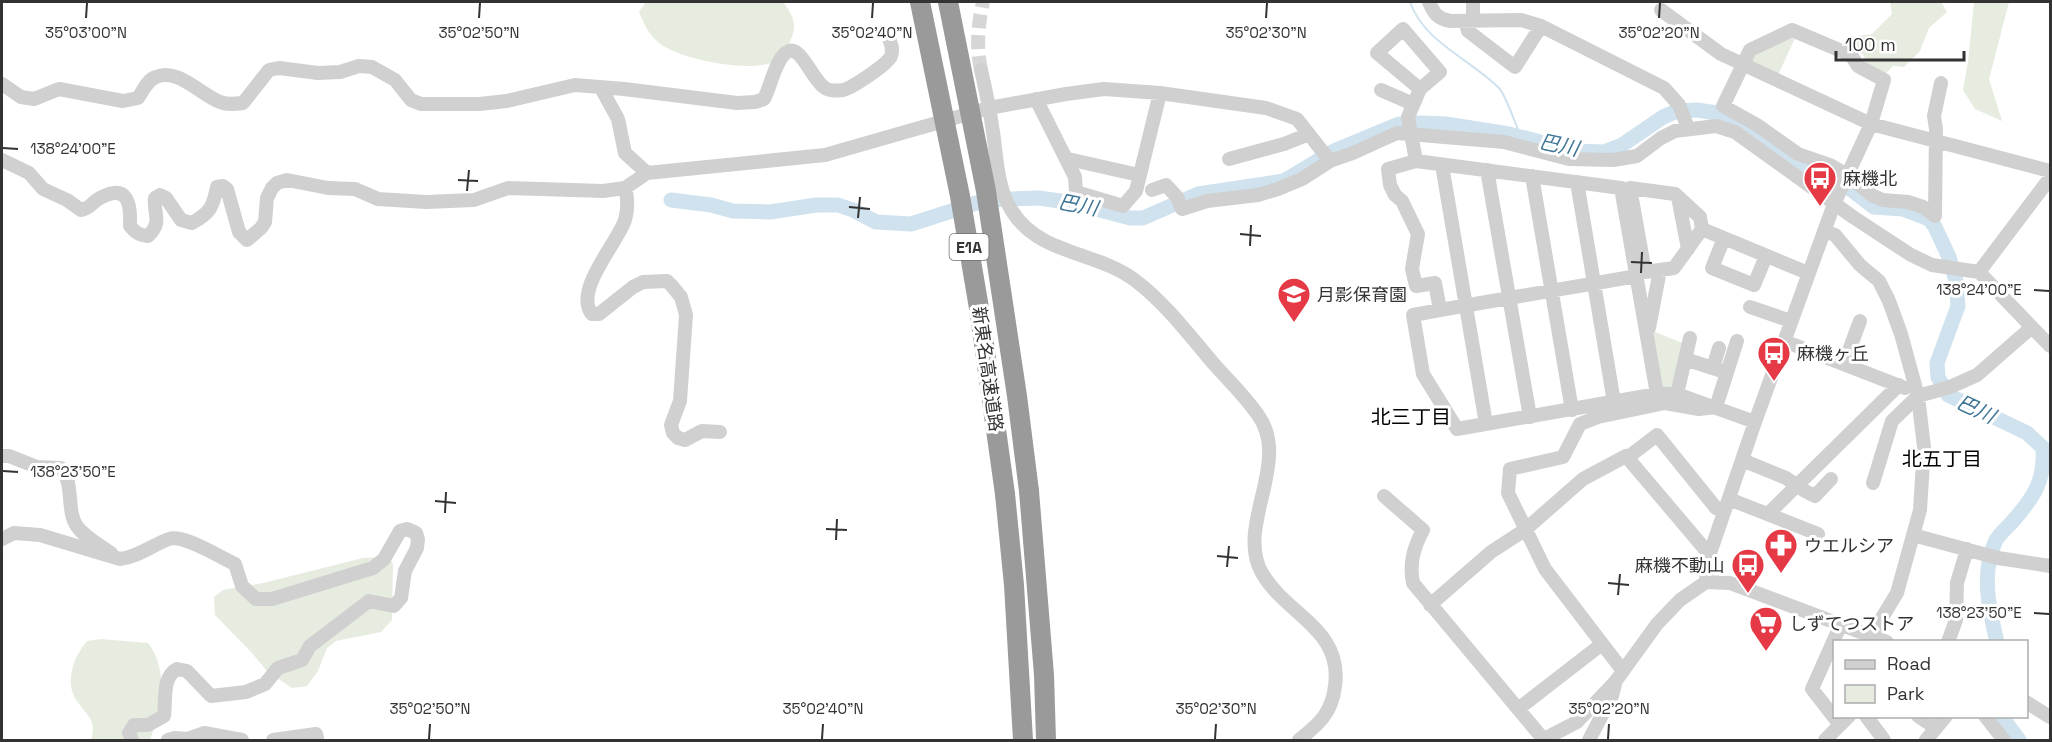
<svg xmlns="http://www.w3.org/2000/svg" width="2052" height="742" viewBox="0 0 2052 742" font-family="'Space Grotesk','Noto Sans JP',sans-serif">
<rect width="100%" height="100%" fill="#fff"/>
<path fill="#e6ecdf" d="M646 2H783C792 14 798 24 791 39 787 49 784 55 775 61 753 74 678 59 659 43 649 35 644 24 639 12Z
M1890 2H1941L1947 12 1929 28 1920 51 1904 67 1893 66 1885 74 1868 65 1863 54 1853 51 1849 37 1872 34 1892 14Z
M1974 2H2009L1989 79 2002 121 1975 109 1963 90 1968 62Z
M1796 36 1778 75 1748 61 1752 53Z
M1653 331 1685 344 1674 389 1661 388Z
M389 557 393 564 392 620 381 632 336 641 327 648 318 671 307 686 292 688 267 671 252 653 215 615 214 597 223 590 263 583 363 558Z
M101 639 148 643C160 657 164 684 161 703 159 715 154 728 150 740H91C98 718 85 715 75 698 65 680 74 656 87 641Z"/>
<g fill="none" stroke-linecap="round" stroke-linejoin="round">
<path stroke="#cfe2ee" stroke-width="2" d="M1410 2C1424 42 1470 59 1499 88 1506 95 1516 127 1522 138"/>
<path stroke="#cfe2ee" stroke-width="15" d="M671 200 711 205 733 211 770 212 816 205H838L853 210 876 222 911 224 986 200 1039 198 1074 203 1130 218H1143L1198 194 1284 181 1334 151 1399 124 1421 123 1446 124 1509 134 1575 151 1604 152 1622 145 1663 117 1677 111 1697 110 1717 113 1752 132 1789 159 1836 178 1874 207 1903 209 1929 219 1935 227 1949 257 1956 281 1958 306 1937 363 1938 377 1948 395 2027 433 2043 448C2045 481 2034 497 2013 521 2007 528 1998 535 1995 542 1981 574 1989 609 1997 642
M2001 716 2019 740"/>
<path stroke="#d6d6d6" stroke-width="14" stroke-dasharray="14 7" stroke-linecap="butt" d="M981 70C976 46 978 25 983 2"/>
<path stroke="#d0d0d0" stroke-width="14" d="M1429 2C1434 14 1438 19 1451 21L1521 20 1541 26 1664 88 1679 105 1688 128
M1661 10 1721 54 1871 124 2050 171
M1465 21 1468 31 1515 67 1541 26
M1473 21V2
M981 70C986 91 990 111 993 132 997 159 997 188 1012 211 1039 255 1097 251 1136 281 1166 304 1189 335 1213 363 1228 380 1245 396 1258 415 1292 462 1235 526 1262 573 1286 615 1343 629 1335 686 1332 713 1319 724 1299 740
M2 84 21 97 34 99 59 89 123 101 138 98C143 91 147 80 156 77 177 67 201 95 220 102 227 105 235 104 243 103L269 70 279 68 318 73 340 72 359 66 372 67 395 80 411 100 421 104H479L507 101 575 85 624 89 737 103 755 102 764 99C771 86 776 56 789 51 801 46 813 81 825 88 829 91 839 91 843 90 852 88 888 64 891 56 894 48 890 41 887 34
M601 88 618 119 625 153 647 173
M1381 90 1413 104
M1036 99 1075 177 1076 192 1123 206 1136 191 1160 93
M1068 159 1139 175
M1229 159 1284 144 1309 134
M2 160 29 173 43 189 67 200 81 210C90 209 92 202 100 198 128 183 131 204 130 226 136 233 139 235 148 236 163 222 153 214 155 198L160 195 166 198 181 220 192 223C210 213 213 207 217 187L223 186 227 189 239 232 247 240 261 228 265 222 267 198 272 188 277 183 287 180 328 188 355 189 378 199 426 202 474 200 508 188 603 191 625 188 647 173 825 155 989 108 1066 94 1104 89 1160 93 1266 108 1283 114 1297 119 1330 161 1353 153 1397 133 1504 142 1569 159 1613 160 1637 156 1661 138 1675 131 1716 126 1735 132 1853 217 1911 255 1932 265 1979 272 2050 346
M1416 161 1621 188 1657 394 1457 429 1423 374 1413 315 1440 310 1435 283 1416 286 1412 269 1418 234 1402 201 1395 195 1390 185 1388 169Z
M1416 161 1408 117 1420 89 1440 72 1403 29 1377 53 1420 89
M1442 165 1486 424
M1487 170 1530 417
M1532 176 1572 410
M1577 182 1614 402
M625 188C628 197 628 210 625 220 618 242 573 291 592 314H599L633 287 643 282 667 281 672 286 681 297 686 315 680 401 671 425 673 433 678 438 685 440 702 431 720 432
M1630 188 1675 194 1700 217 1702 229 1674 268 1645 272Z
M1152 190 1166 185 1177 197 1182 209 1207 201 1258 195 1278 189 1302 179 1330 161
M1678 197 1688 249
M1702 229 1808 273
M1824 231 1835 235 1860 265 1879 281 1889 301 1901 334 1918 396 1924 447 1920 510 1897 593 1871 636
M1724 238 1712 268 1754 285 1766 256
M1979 272 2050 178
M1750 307 1791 321
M1440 310 1637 276
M1649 328 1660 270
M1784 341 1905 388
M1685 359 1722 371
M1844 364 1860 321
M1713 368 1719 348
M1657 394H1677L1755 422
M1677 394 1690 338
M2 456H9L37 467 61 468C76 486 64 514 80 530 88 539 101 546 111 553
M1627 458 1657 435 1716 508 1724 512
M1742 460 1786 478 1805 491 1815 496 1831 479
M1873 483 1892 421 1918 396 1950 387 1977 375 2032 327
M1384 496 1423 530C1414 547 1409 563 1413 583L1544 740
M1729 499 1818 534
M1769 513 1899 385
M1913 535 1998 558 2050 566
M2 539 14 533 40 535 120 559C138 557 152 545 169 539 184 534 219 557 235 564L242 586 256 599H272L373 568 384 559 400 531 407 529 416 533 418 539 417 548 405 571 401 598 394 606 369 601 310 646 302 660 278 668 265 684 246 692 211 696 187 671 177 669C162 677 166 700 164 716L148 725H134L129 733 132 740
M1706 582 1707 562 1755 422 1834 204 1871 124 1884 80 1858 66 1851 55 1792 30 1750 50 1723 106 1757 125 1798 154 1830 165 1847 175 1873 196 1883 200 1908 202 1923 207 1935 216 1936 129 1934 116 1941 83
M1430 605 1491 552 1526 529 1583 479 1626 456 1709 554
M1948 642 1956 620 1957 583 1967 549
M1623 671 1545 569 1508 493 1510 469 1563 457 1580 424 1598 417 1665 403 1699 409 1716 407 1737 341
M2026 702 2050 717
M1518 709 1602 644
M1866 716 1884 740
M1918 716 1936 728
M1985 716 2004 740
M1840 725 1812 689 1841 624
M168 740 175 738 187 739 204 733 242 740
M273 740 316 734 317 738 315 740
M1542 740 1577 722 1615 682 1657 624 1680 600 1706 582 1730 583 1887 642
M1589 740 1612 696 1615 684
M1825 740 1849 716
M1926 740 1946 716"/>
<path stroke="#9a9a9a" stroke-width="20" d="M1029 491 1044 675 1046 740
M1005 494 1014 585 1023 740"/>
<path stroke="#9a9a9a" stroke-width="20" d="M920 2 960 196 979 308 1005 494
M948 2 986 191 1017 396 1029 491"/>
</g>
<path fill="none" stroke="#333" stroke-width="2" d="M86 18 87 3M479 18 480 3M872 18 873 3M1266 18 1267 3M1659 18 1660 3M3 148 18 149M458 180 478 181M467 191 469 170M849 207 870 209M858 218 860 197M1240 234 1261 236M1250 246 1251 225M1631 262 1652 263M1641 273 1642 252M2034 290 2049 291M3 471 18 472M435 501 456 503M445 513 446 492M826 529 847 530M836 540 837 519M1217 556 1238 558M1227 567 1229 546M1608 583 1629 585M1618 595 1620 574M2034 613 2049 614M429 739 430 724M822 739 823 724M1215 739 1216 724M1608 739 1609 724"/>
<defs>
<symbol id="bus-pin" viewBox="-11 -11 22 30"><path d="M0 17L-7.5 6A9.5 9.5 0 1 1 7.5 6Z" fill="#e63946" stroke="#fff"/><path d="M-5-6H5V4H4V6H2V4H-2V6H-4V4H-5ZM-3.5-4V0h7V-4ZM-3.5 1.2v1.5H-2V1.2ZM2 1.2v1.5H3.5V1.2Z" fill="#fff"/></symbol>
<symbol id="school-pin" viewBox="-11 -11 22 30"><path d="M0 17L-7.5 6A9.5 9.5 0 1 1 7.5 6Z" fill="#e63946" stroke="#fff"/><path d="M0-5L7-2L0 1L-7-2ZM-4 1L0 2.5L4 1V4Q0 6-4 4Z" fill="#fff"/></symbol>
<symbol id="pharmacy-pin" viewBox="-11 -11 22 30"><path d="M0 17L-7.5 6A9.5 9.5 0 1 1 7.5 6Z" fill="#e63946" stroke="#fff"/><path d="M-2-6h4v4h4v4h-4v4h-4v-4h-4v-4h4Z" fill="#fff"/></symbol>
<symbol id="supermarket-pin" viewBox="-11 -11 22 30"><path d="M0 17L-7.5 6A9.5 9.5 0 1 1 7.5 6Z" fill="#e63946" stroke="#fff"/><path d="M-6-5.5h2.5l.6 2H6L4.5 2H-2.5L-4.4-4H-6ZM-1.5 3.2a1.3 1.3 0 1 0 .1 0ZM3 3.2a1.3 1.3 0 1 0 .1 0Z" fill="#fff"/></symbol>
</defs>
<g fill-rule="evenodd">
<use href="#bus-pin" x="1801" y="159" width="38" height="52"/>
<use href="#school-pin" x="1275" y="275" width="38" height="52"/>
<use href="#bus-pin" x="1755" y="334" width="38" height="52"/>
<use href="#pharmacy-pin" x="1762" y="526" width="38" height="52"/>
<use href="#bus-pin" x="1729" y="546" width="38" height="52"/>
<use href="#supermarket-pin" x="1747" y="604" width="38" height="52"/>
</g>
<g text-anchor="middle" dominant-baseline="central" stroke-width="6" stroke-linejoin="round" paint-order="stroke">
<rect fill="#fff" stroke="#707070" stroke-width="1.5" x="949.5" y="234" width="39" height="26" rx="4.5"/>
<g font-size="16" font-weight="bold" fill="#333">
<text x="969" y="247">E1A</text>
</g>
<g font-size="18" fill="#333" stroke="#fff" text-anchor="start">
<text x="1843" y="178">麻機北</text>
<text x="1317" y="294">月影保育園</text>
<text x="1797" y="353">麻機ヶ丘</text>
<text x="1804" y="545">ウエルシア</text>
<text x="1725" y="565" text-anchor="end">麻機不動山</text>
<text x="1789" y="623">しずてつストア</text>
</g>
<g font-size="18" fill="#333" stroke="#fff">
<text transform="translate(988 369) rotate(82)">新東名高速道路</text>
</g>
<g font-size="20" font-style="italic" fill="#3f7597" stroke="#fff">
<text transform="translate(1559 145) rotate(12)">巴川</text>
<text transform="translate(1078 205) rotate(11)">巴川</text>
<text transform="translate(1976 409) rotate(25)">巴川</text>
</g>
<g font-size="20" fill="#000" stroke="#fff">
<text x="1411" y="417">北三丁目</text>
<text x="1942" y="459">北五丁目</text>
</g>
</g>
<g font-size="15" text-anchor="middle" fill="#333" stroke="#fff" stroke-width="6" stroke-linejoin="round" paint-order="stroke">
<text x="86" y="38">35°03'00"N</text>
<text x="479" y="38">35°02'50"N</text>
<text x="872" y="38">35°02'40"N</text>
<text x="1266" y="38">35°02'30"N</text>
<text x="1659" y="38">35°02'20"N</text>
<text x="73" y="154">138°24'00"E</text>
<text x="1979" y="295">138°24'00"E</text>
<text x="73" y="477">138°23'50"E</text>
<text x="1979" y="618">138°23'50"E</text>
<text x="430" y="714">35°02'50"N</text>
<text x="823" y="714">35°02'40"N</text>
<text x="1216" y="714">35°02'30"N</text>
<text x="1609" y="714">35°02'20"N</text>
</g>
<rect width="2052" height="742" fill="none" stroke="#333333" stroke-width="6"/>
<rect x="1833" y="640" width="195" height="78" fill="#ffffff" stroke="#adadad" stroke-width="1.5"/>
<rect x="1845" y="660" width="30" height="9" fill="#d0d0d0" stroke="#adadad" stroke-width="1.5"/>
<text x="1887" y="670" font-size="18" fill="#333333">Road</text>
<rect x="1845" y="685" width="30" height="18" fill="#e6ecdf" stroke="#adadad" stroke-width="1.5"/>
<text x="1887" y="700" font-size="18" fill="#333333">Park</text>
<path d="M1836 51v9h128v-9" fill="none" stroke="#333333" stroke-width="3"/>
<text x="1845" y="51" font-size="18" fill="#333333" stroke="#ffffff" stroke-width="4.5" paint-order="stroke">100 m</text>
</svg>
